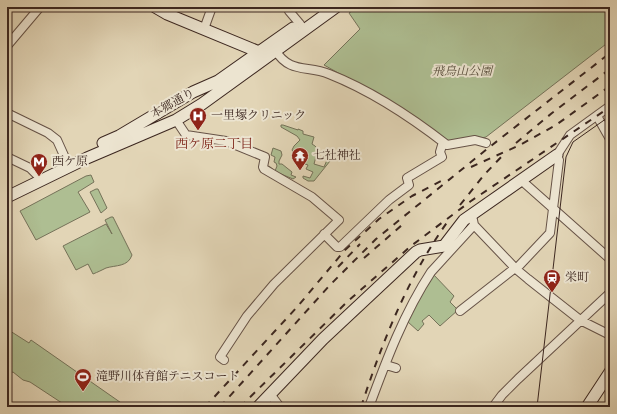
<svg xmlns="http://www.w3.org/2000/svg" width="617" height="414" viewBox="0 0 617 414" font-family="Vollkorn,'Noto Serif JP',serif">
<rect width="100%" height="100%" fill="#e2d5b6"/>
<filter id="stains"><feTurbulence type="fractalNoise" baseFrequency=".005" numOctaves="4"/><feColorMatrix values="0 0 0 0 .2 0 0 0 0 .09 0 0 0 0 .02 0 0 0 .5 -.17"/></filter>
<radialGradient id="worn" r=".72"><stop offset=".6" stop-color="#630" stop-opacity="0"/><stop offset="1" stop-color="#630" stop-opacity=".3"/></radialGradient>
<path fill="#aebe92" stroke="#757259" d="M358 7H610V41L486 137 448 145 392 103 324 65 360 29 349 13Z
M281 125H283L298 130V129L303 131V134L314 137 312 144 315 146 318 149 314 164 324 167 327 160 330 161 314 181H308L303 178V176L310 178 313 172 306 169 308 165 296 161V156L292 150 294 146 300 140 297 136 281 127Z
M273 148 281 151 282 155 279 161V164H282L292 172 291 175 296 177 293 179 281 174 279 176 265 167 269 166 275 171 277 166 276 163 274 162 275 157 271 155Z
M91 175 94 182 78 192 90 212 36 240 20 211 86 176Z
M96 189H98L107 208 101 213 90 192Z
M111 217H113L132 255C128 267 116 265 106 268 102 270 98 272 93 274L88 264 76 270 63 246 106 224 112 234 105 220Z
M433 274 454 296 450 302 458 310 440 326 429 315 422 321 424 324 418 331 408 322 415 304Z
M7 329 29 343 31 340 127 407H68L30 382 23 380 13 372 7 374Z"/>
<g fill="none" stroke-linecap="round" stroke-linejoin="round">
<defs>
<path id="street" d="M289 7V11L300 24
M204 29 212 7
M7 46 40 7
M275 50C290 74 307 65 329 74 372 91 411 117 447 145L475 140 486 143
M7 113 48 133 57 140 66 160
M597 116 610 139
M176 120 186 135 226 141 265 157 263 167 264 169 312 197 339 220 274 284 247 316 220 357 224 360
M7 157 30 168 37 175
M521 180 610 259
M473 220 474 225 516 269 528 279 580 320 610 335
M324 234 337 247H340L389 200 409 185 407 178 442 157 440 152 443 142
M516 269 550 233 559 160 557 155 570 135 610 106
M460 311 515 268
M386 365 396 368
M270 394 280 407
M369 407C386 361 404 313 431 272L474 225
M493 407 502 395 518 379 610 293"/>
<path id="secondary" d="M155 7 167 14 264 54
M103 143 119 136 193 92 218 81 293 28
M7 197 87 158 176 120 202 104 336 7
M258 407 323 339 416 252 420 250 444 246 464 220 557 155
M587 407 610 372"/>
</defs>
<use href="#street" stroke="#665246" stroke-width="10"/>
<use href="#secondary" stroke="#3c2720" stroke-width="13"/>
<use href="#street" stroke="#ece4d0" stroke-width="8"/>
<use href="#secondary" stroke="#ece4d0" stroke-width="11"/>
<path stroke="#3c2720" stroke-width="1" d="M537 407 566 157 573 142 610 116"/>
<path stroke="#3c2720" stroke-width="2" stroke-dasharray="7 7" stroke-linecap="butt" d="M516 143 552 113 610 69
M471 167 520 145 556 125 610 86
M460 205 484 175 504 154
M364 258 402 225
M338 267 360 244
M205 407 298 306 345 250 379 219 412 196 447 178
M220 407 330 285 376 239 487 149 610 53
M240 407 348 301 411 246 471 201 610 107
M361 407C383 340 407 279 448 221"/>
</g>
<defs>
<symbol id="hospital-pin" viewBox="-11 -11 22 30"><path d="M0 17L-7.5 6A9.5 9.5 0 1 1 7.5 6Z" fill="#8f2418" stroke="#ece4d0"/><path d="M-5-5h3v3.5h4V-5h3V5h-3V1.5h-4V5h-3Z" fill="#fff"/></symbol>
<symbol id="temple-pin" viewBox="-11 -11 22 30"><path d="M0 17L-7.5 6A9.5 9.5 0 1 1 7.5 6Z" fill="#8f2418" stroke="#ece4d0"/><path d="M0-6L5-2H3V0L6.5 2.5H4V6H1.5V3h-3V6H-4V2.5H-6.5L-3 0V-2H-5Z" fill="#fff"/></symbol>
<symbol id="metro-pin" viewBox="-11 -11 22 30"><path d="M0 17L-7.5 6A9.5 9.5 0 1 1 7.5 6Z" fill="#8f2418" stroke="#ece4d0"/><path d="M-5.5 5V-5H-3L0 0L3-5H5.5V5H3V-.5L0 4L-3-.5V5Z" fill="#fff"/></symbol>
<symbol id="station-pin" viewBox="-11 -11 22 30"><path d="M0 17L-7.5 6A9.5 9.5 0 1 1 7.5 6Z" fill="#8f2418" stroke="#ece4d0"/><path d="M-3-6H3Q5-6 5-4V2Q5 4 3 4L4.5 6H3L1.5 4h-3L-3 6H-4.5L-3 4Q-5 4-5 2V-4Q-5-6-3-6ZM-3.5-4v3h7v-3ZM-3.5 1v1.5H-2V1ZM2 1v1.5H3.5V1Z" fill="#fff"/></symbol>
<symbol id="stadium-pin" viewBox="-11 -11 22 30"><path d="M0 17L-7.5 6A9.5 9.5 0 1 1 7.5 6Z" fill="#8f2418" stroke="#ece4d0"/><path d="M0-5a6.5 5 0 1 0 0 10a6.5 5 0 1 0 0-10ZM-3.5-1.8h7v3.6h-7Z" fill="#fff"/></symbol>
</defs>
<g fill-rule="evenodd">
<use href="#hospital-pin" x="188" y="106" width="20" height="27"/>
<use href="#temple-pin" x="290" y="146" width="20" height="27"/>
<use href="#metro-pin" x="29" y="152" width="20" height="27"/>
<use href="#station-pin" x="542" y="268" width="20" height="27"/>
<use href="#stadium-pin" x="73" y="367" width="20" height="27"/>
</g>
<g text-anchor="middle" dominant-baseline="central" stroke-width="4" stroke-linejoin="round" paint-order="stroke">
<g font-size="12" font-style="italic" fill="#584d3c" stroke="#ece4d0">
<text x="462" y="72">飛鳥山公園</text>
</g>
<g font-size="12" fill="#3c2720" stroke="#ece4d0">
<text transform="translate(173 104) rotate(-29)">本郷通り</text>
</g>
<g font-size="12" fill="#3c2720" stroke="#ece4d0" text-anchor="start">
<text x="211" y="116">一里塚クリニック</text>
<text x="313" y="156">七社神社</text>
<text x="52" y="162">西ケ原</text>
<text x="565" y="278">栄町</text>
<text x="96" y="377">滝野川体育館テニスコート</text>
</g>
<g font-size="13" fill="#7a1f14" stroke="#ece4d0">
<text x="214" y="145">西ケ原二丁目</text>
</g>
</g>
<rect width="617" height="414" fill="none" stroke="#e2d5b6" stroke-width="24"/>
<rect x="8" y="8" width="601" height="398" fill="none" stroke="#3c2720" stroke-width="2"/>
<rect x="12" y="12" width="593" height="390" fill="none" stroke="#3c2720"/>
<rect width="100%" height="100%" filter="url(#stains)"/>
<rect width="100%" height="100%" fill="url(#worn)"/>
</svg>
